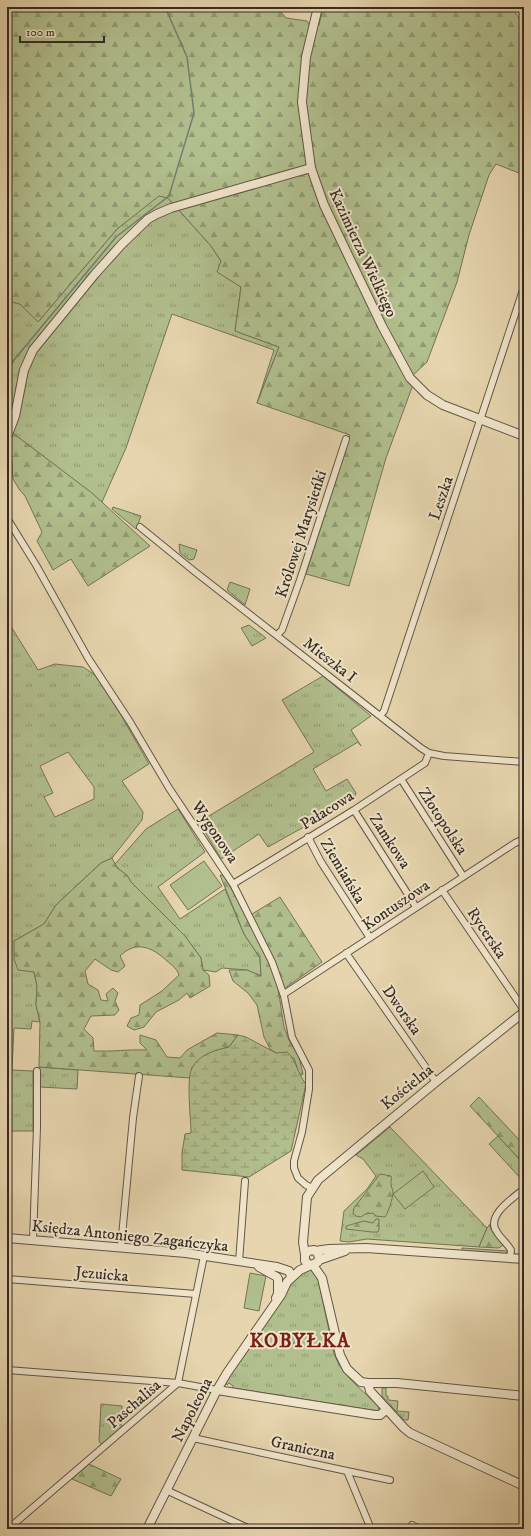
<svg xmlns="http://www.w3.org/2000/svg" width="531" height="1536" viewBox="0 0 531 1536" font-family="'IM FELL DW Pica',serif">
<defs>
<pattern id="grass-tufts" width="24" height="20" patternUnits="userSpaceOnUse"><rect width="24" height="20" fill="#b1be8d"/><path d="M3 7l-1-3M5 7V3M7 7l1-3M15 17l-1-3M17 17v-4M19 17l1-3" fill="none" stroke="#919b73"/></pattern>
<pattern id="forest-firs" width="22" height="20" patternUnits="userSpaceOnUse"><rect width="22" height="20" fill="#b1be8d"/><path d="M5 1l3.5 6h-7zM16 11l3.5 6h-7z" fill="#919b73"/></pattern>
<pattern id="wetland-marsh" width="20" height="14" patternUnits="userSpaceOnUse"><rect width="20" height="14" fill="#b1be8d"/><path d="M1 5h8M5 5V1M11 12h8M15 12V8" fill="none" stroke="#919b73"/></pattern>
<pattern id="water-rules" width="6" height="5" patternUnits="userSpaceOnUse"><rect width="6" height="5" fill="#96b9a9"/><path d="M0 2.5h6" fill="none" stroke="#7b9789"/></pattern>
</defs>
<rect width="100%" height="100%" fill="#e6d5ae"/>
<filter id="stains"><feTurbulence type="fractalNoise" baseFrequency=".005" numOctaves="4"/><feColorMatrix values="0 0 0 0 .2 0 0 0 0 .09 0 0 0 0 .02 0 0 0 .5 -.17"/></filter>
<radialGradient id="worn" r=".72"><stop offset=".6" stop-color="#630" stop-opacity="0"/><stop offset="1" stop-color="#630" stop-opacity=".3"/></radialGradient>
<path fill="url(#grass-tufts)" stroke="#747458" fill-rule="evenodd" d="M159 195 168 198 211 246 221 261 218 272 241 287 235 331 279 347 257 403 274 350 172 314 126 448 102 502 14 434 9 425 11 403 9 373 7 371V301L20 304 38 322 117 229Z
M113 507 141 516 136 529 112 509Z
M179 544 197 550 194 559 189 560 180 553Z
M230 582 250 589 245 605 227 590Z
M7 620 38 670 55 664 83 667 95 675 121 715 149 764 122 781 143 812 142 820 112 858 101 863 56 905 44 924 14 941 34 972 37 986 36 1005 40 1022 32 1021 31 1029 14 1028 12 1070 33 1071V1131H7ZM68 752 94 787V799L55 817 44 797 53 793 40 766Z
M249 625 266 638 252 646 241 628Z
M323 676 371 716 351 730 361 746 358 742 313 769 326 791 347 779 356 793 354 799 268 847 259 834 221 859 199 822 314 752 282 700Z
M178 809 205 852 158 887 180 919 225 889 244 934 260 958 261 976 247 970 222 968 216 972 203 970 201 958 185 936 131 882C127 874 119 871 115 864L146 829Z
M39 1067 78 1070 77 1089 40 1087Z
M390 1127 487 1228 479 1247 367 1239 349 1242 340 1241 344 1211 367 1189 376 1176 363 1159 356 1155Z
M498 1136 524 1164 523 1181 489 1144Z
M462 1248 508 1251 504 1255 462 1252Z
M309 1268 317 1274 334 1354C343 1377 363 1390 379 1407L378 1411 233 1388V1386L229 1383 227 1385 226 1382 228 1379 287 1287 292 1283 297 1274Z
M382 1388H386V1396H388V1400L398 1401 397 1411 409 1412 408 1420H404L382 1396Z
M101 1404 122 1406 121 1428 102 1445 99 1441Z"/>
<path fill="url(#forest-firs)" stroke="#747458" d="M7 7H277L286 18 307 21 312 31 319 25 323 7H359L363 11 369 7H511L524 25V175L496 164 489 175 469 235 457 282 427 362 410 378 414 382 386 458 349 586 306 574 350 435 257 403 279 347 235 331 241 287 217 272 221 261 211 246 168 198 159 196 117 229 38 322 20 304 7 301Z
M7 372 9 373 11 403 9 425 14 434 92 493 150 546 88 586 71 559 53 570 37 541 42 532 25 496 19 489 13 479 11 450 7 451Z
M112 858 117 868 127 875 131 882 185 936 201 958 203 970 209 975 210 986 190 998 187 993 179 1000 156 1012 144 1027 134 1030 127 1026 131 1018 139 1015 140 1005 162 991 179 975C177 969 172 965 167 961 152 947 136 940 120 956L125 966 118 972 111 970 95 959 85 971 88 984 98 990 101 1000 108 1001 106 994 113 988 118 993 115 1001 119 1010 115 1015 91 1016 84 1029 93 1038 94 1051C112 1052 129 1049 147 1050L140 1043V1035L156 1040 167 1057 180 1058 187 1050 217 1033 238 1035 229 1047 214 1051 192 1067 190 1078 39 1067 40 1022 36 1005 37 986 34 972 18 970 14 959V941L44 924 56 905 101 863Z
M220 875 224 876 237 899 252 914 280 897 322 962 285 988H278L284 1027 289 1040 299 1057 303 1074 300 1076 294 1058 276 1053 270 1049 264 1037 257 1005 248 993 233 981 229 970H247L261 976 260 958 244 934Z
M479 1097 524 1145V1164L470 1106Z
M380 1174 391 1176C392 1178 391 1180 391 1182 390 1186 393 1189 393 1192 393 1198 388 1213 385 1217L376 1216 373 1213 365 1214 361 1217 356 1216 353 1213 354 1208Z
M376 1219H379V1229L378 1232H372L346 1229V1226L364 1221 373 1223Z
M490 1224 491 1229 503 1245 499 1248 479 1247 487 1228Z
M89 1464 121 1479 111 1496 72 1479Z"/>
<path fill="url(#wetland-marsh)" stroke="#747458" d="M238 1035 246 1037 276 1053 287 1052C297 1061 297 1073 306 1084L291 1151 249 1177 182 1170V1153L185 1134 191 1133C191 1119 186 1079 192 1068 199 1054 216 1050 229 1047Z"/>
<path fill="#b1be8d" stroke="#747458" d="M204 861 222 886 188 910 170 885Z
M423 1171 434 1187 405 1209 393 1194Z
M250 1273 266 1276 259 1311 244 1308Z"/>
<path fill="url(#water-rules)" stroke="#708073" d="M290 1339a5 5 0 1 1 10 0a5 5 0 1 1-10 0Z"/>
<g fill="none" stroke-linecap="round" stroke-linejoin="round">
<path stroke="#708073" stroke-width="1.5" d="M7 406 11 365 14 360 116 237 169 196 194 113 187 57 165 7"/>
<defs>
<path id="minor" d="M7 518 36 565 88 658 130 722 169 788 233 884 272 962 284 996 292 1037 309 1070V1089L302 1132 294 1161V1168L298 1178 306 1185 312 1188
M140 527 194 571 421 748 429 753 444 756 524 762
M277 635 282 630 300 580 346 439
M380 716 384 711 524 287
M401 779 463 876
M354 810 416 907
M308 837 321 862 370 938
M233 884 354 810 425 763 429 753
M442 890 524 1010
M346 953 436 1082
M284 994 515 843 524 839
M33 1240 37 1127V1071
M121 1247 133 1118 139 1076
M510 1258 511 1250C507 1243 501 1239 497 1232 485 1216 513 1198 524 1189
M239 1262 245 1181
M7 1279 196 1294
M7 1370 178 1383 217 1390
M193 1438 347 1471 371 1529
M347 1471 390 1480
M166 1490 250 1529
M412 1525 420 1529
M8 1529 178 1383 204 1256"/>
<path id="tertiary" d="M318 7 306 57 302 102 311 168 324 205 382 326 410 378 427 395 443 405 524 436
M7 437 15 416 24 370 33 350 95 274 122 244 148 219 157 214 171 208 311 168
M7 1238 186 1253 277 1267 289 1271 291 1276 290 1279
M315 1251 329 1249 366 1248 524 1259
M305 1255 303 1242 307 1197 318 1180 436 1082 524 1012
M319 1260 345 1251
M313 1265 322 1278 340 1355 347 1369 361 1382 368 1383H397L524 1396
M259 1267 277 1277
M276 1298 278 1294V1279
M368 1383 370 1391 404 1428 410 1433 524 1486
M217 1390 375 1415H380L387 1409
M147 1529 217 1390 227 1373 281 1295 287 1282 300 1270 318 1262C320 1257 319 1253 314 1250L308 1251 305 1255V1261L310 1265"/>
</defs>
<use href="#minor" stroke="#625646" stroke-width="8"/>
<use href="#tertiary" stroke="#625646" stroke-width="10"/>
<use href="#minor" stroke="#efe4ca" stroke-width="6"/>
<use href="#tertiary" stroke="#efe4ca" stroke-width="8"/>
</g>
<g text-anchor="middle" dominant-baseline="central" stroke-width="4" stroke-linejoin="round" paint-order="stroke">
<g font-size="16" fill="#362b23" stroke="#efe4ca">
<text transform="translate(363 253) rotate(65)">Kazimierza Wielkiego</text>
<text transform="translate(441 498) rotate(-71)">Leszka</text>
<text transform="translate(301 534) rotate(-72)">Królowej Marysieńki</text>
<text transform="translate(330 660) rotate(38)">Mieszka I</text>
<text transform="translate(327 810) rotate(-32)">Pałacowa</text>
<text transform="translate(443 821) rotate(57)">Złotopolska</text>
<text transform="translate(215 832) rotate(56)">Wygonowa</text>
<text transform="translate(390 841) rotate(57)">Zamkowa</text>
<text transform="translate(343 871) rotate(59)">Ziemiańska</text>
<text transform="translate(396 905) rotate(-34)">Kontuszowa</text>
<text transform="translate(487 933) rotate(56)">Rycerska</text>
<text transform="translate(402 1010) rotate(55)">Dworska</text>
<text transform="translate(407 1087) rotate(-39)">Kościelna</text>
<text transform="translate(130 1236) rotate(6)">Księdza Antoniego Zagańczyka</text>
<text transform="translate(102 1274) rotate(5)">Jezuicka</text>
<text transform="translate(134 1404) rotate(-41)">Paschalisa</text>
<text transform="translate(192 1410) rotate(-63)">Napoleona</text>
<text transform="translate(303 1448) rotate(12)">Graniczna</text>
</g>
<g font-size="20" font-weight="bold" letter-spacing="1" fill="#7a1f14" stroke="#efe4ca">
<text x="300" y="1341">KOBYŁKA</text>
</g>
</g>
<rect width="531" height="1536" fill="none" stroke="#e6d5ae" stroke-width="24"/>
<rect x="8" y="8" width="515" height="1520" fill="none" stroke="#362b23" stroke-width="2"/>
<rect x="12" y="12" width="507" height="1512" fill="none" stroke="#362b23"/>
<path d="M20 36v6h84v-6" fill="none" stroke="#362b23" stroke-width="2"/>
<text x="26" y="36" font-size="12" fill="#362b23" stroke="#efe4ca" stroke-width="3" paint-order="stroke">100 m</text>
<rect width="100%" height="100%" filter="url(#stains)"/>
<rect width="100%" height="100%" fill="url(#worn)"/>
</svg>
